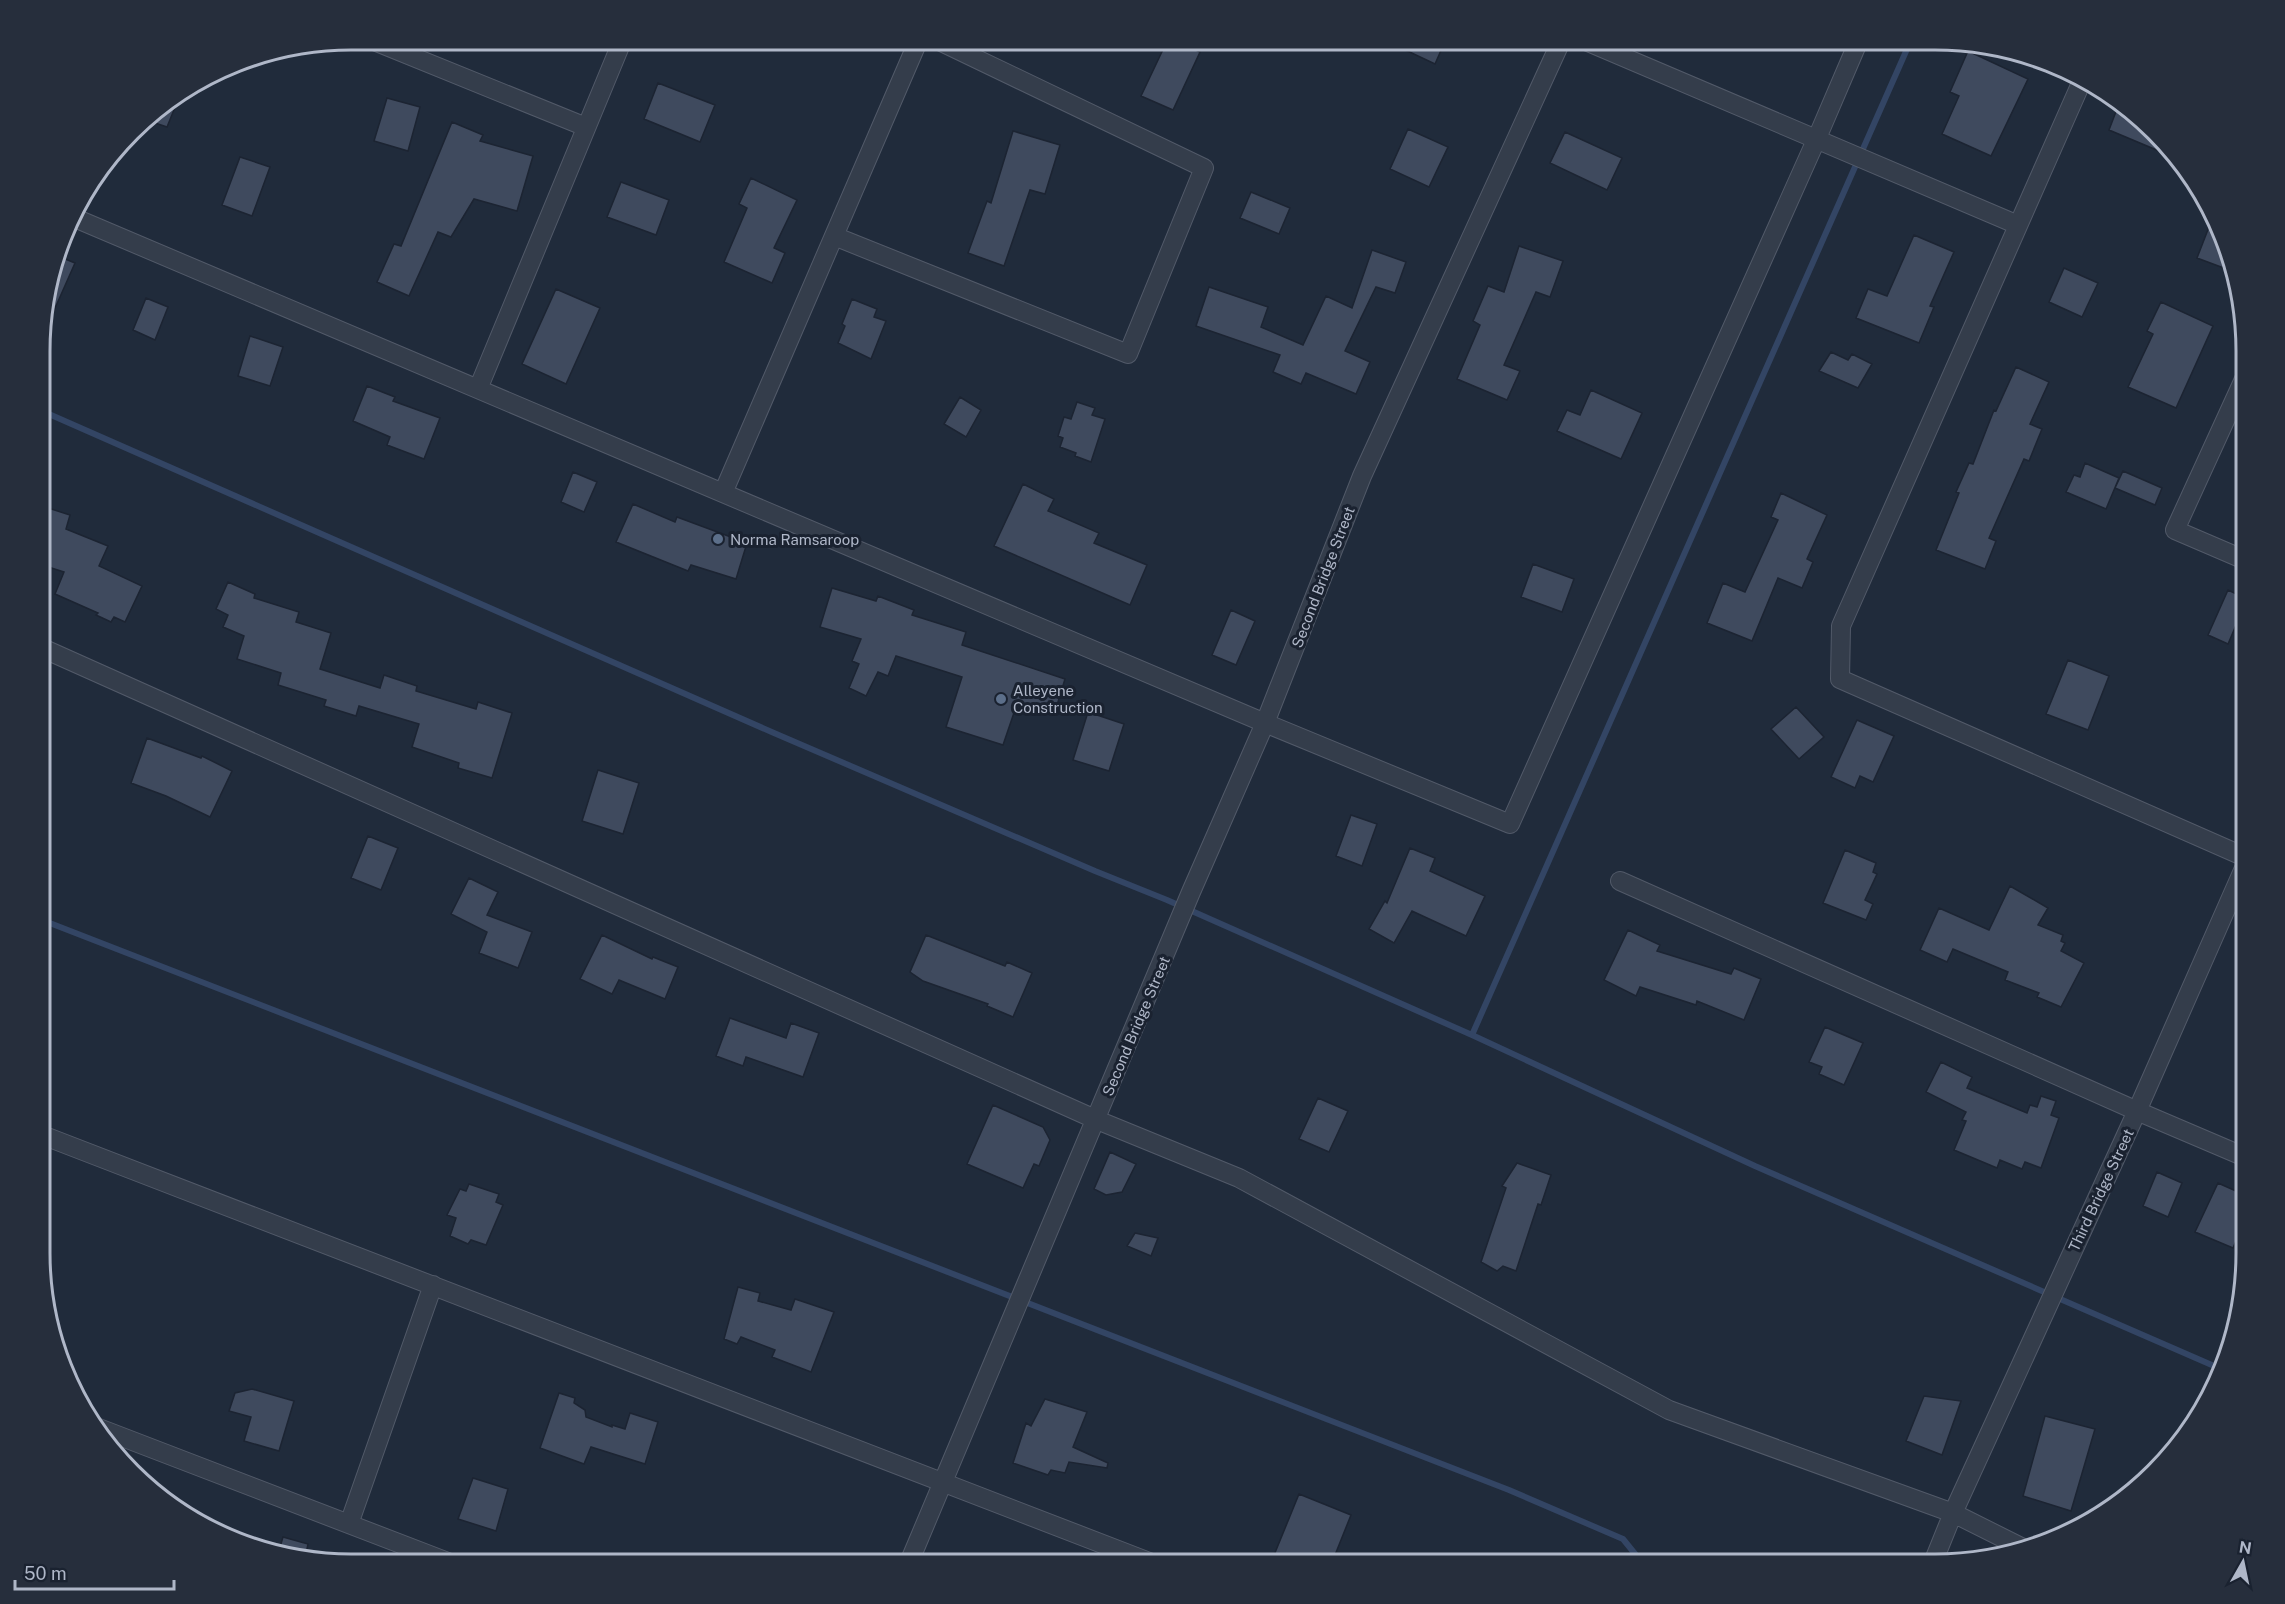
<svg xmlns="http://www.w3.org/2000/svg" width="2285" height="1604" viewBox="0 0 2285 1604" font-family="'Public Sans',sans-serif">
<rect width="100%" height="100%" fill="#202b3b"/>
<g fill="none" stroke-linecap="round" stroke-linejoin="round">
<path stroke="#334564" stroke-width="6" d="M42 411 774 733 1095 871 1167 900 1472 1035 1755 1166 2221 1369
M42 920 1509 1490 1623 1539 1644 1565
M1472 1035 1911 40"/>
</g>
<path fill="#3f4a5e" stroke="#1c2432" stroke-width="1.5" d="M1168 39H1173L1200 52 1173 110 1141 96Z
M1382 39H1446L1435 64Z
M1968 51 2028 79 1991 156 1942 134 1959 96 1950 92Z
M658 83 715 105 700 142 644 119Z
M180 95 167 127 143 119 145 117Z
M387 98 420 107 408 151 374 141Z
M2120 101 2169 145 2178 159 2109 130Z
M452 122 483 135 480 141 533 156 517 211 474 199 451 237 438 232 409 296 377 282 394 244 401 246Z
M1408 129 1448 147 1429 187 1390 169Z
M1013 131 1060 145 1045 194 1030 190 1004 266 968 253 987 201 991 203Z
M1565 132 1622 158 1607 190 1550 163Z
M240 157 270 167 252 216 222 205Z
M751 178 797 200 774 248 785 253 772 283 724 262 747 208 739 204Z
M621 182 669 200 656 235 607 217Z
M1251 192 1290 208 1279 234 1240 218Z
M2214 214 2218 229 2229 270 2197 258Z
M1914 235 1954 252 1930 306 1934 307 1919 343 1856 318 1868 289 1887 296Z
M1519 246 1563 261 1550 297 1536 292 1504 365 1520 371 1507 400 1457 379 1480 325 1473 321 1488 286 1504 292Z
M1372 250 1406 262 1395 293 1376 287 1345 351 1370 362 1356 394 1306 373 1301 384 1273 372 1280 355 1196 326 1209 287 1268 307 1261 327 1303 345 1326 296 1352 308Z
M58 256 75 263 52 315 42 310Z
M2064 268 2098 283 2082 317 2049 302Z
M556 289 600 308 566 384 522 364Z
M146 298 168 307 155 340 133 330Z
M852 299 877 309 874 317 886 321 871 359 838 343 845 326 842 324Z
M2161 302 2213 326 2176 408 2128 387 2153 334 2147 331Z
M250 336 283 347 270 386 238 376Z
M1831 352 1848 360 1852 354 1872 364 1858 388 1819 371Z
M2016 367 2049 382 2030 424 2042 429 2029 461 2024 459 1989 538 1996 541 1985 569 1936 550 1959 493 1956 492 1969 463 1973 464 1994 410 1996 411Z
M367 386 395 397 393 401 440 418 424 459 387 445 390 437 353 421Z
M1591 390 1642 413 1621 459 1557 431 1567 410 1580 415Z
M960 397 981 410 966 437 944 424Z
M1077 402 1095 408 1092 415 1105 419 1091 462 1075 456 1076 453 1060 447 1063 438 1058 436 1064 417 1071 419Z
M2085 463 2119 478 2106 509 2066 492 2074 475 2080 477Z
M2123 471 2162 488 2155 505 2115 488Z
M573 472 597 482 584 512 561 502Z
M1023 484 1054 499 1048 511 1099 533 1094 543 1147 565 1130 605 994 546Z
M1781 493 1827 515 1807 559 1813 562 1802 588 1778 578 1752 641 1707 623 1723 583 1745 592 1778 520 1771 517Z
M633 504 675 522 677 517 747 543 736 579 691 565 688 571 616 542Z
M42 506 70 515 66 529 108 546 99 566 142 586 125 622 114 617 111 622 96 615 98 613 55 594 64 572 42 565Z
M1533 564 1574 579 1562 612 1521 597Z
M228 582 255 594 254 598 299 612 296 622 331 633 320 669 380 688 384 675 417 686 416 691 476 709 478 702 512 713 492 778 458 768 459 763 412 747 419 724 359 706 356 716 324 706 326 700 278 685 281 673 237 659 244 636 223 627 228 615 216 609Z
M832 588 876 601 878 596 914 610 912 615 966 632 962 645 1065 679 1054 715 1017 704 1003 745 946 727 962 677 896 656 888 676 878 672 866 696 849 688 859 664 852 661 861 639 820 627Z
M2228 590 2245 598V604L2228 644 2208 635Z
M1231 610 1255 621 1236 665 1212 655Z
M2068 660 2109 676 2088 730 2046 714Z
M1796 707 1824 737 1799 759 1771 729Z
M1088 712 1124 724 1109 771 1073 760Z
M1857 720 1894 736 1873 782 1860 776 1855 788 1831 777Z
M147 738 201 758 202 756 232 771 210 817 166 796 131 783Z
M598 770 639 783 623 834 582 821Z
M1351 815 1377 824 1362 866 1336 856Z
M368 836 398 848 381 890 351 878Z
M1410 848 1435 858 1430 871 1485 896 1466 936 1412 911 1394 943 1369 929 1385 901 1387 903Z
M1845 850 1876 863 1873 872 1877 874 1865 900 1873 904 1866 920 1823 903Z
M469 878 498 892 487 915 532 932 518 968 479 953 487 932 451 914Z
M2010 886 2048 908 2038 925 2063 935 2061 941 2065 943 2061 951 2084 963 2061 1007 2037 997 2039 993 2005 980 2008 972 1953 949 1947 962 1920 950 1939 908 1989 930Z
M1628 930 1660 945 1657 951 1731 974 1734 968 1761 979 1744 1020 1697 1001 1696 1005 1640 987 1636 996 1604 980Z
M602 935 652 959 653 957 678 967 665 999 619 980 612 994 580 979Z
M926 935 1005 966 1007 962 1032 973 1013 1017 987 1006 988 1004 923 981 910 972Z
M730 1018 786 1038 791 1023 819 1033 803 1077 746 1057 743 1066 716 1056Z
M1825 1027 1863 1043 1844 1085 1819 1074 1822 1067 1809 1062Z
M1941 1062 1972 1077 1967 1088 2027 1113 2030 1105 2037 1107 2041 1096 2056 1101 2051 1115 2059 1118 2041 1168 2025 1162 2022 1169 2000 1160 1997 1168 1954 1150 1966 1121 1962 1120 1966 1112 1926 1092Z
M1318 1098 1348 1111 1329 1152 1299 1139Z
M993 1105 1043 1127 1050 1140 1039 1166 1034 1164 1023 1188 967 1164Z
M1110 1152 1136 1164 1122 1192 1106 1195 1094 1189Z
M1517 1163 1551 1175 1541 1205 1538 1204 1516 1271 1503 1266 1497 1271 1481 1262 1506 1188 1502 1186Z
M2157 1172 2182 1183 2168 1217 2143 1206Z
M2218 1183 2245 1195V1220L2233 1248 2195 1232Z
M469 1184 499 1194 496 1202 503 1205 486 1245 471 1240 468 1244 450 1236 456 1218 447 1215 460 1189 466 1191Z
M1135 1233 1158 1238 1151 1256 1127 1246Z
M738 1287 760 1293 758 1301 791 1310 795 1299 834 1312 811 1372 772 1357 775 1350 741 1337 737 1344 724 1339Z
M252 1389 294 1401 279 1451 244 1441 251 1417 229 1411 235 1393Z
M559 1393 575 1398 574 1403 585 1410 586 1417 612 1427V1425L625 1429 630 1413 658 1422 645 1464 591 1447 584 1464 540 1448Z
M1924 1396 1961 1401 1942 1455 1906 1441Z
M1045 1399 1087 1412 1073 1447 1108 1463 1107 1468 1069 1462 1065 1473 1051 1470 1048 1475 1013 1463 1026 1423 1031 1426Z
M2045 1416 2095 1429 2071 1511 2023 1496Z
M473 1478 508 1489 496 1531 458 1519Z
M1299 1494 1351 1515 1331 1565H1270Z
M283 1537 308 1544 305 1559 278 1554Z"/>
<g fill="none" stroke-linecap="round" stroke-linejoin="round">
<defs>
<path id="minor" d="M369 39 586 127
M1581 39 2018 225
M2082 81 1841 626 1840 679 2245 857
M70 216 1265 723 1510 824 1817 138 1859 40
M834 236 1128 354 1204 168 935 39
M2245 377 2175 530 2245 560
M478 389 623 39
M723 493 919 39
M42 648 1097 1120 1239 1178 1669 1410 1953 1513 2027 1550
M1620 881 2137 1111 2245 1157
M42 1135 1157 1565
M96 1427 453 1564
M349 1524 433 1285
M908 1565 1191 892 1265 723 1362 476 1562 39
M1932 1565 1953 1513 2137 1111 2245 866"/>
</defs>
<use href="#minor" stroke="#525a69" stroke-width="20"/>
<use href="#minor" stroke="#343d4b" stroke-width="18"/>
</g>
<g fill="#5c6f8a" stroke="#1a2230" stroke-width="2">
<circle cx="718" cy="539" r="6"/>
<circle cx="1001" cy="699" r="6"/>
</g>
<g text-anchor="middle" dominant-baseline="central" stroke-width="6" stroke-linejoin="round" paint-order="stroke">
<g font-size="15" fill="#afb7c8" stroke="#1a2230" text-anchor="start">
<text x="730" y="539">Norma Ramsaroop</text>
<text x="1013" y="690">Alleyene<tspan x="1013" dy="17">Construction</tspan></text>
</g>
<g font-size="15" fill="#afb7c8" stroke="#1a2230">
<text transform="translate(1323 577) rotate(-69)">Second Bridge Street</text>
<text transform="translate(1136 1026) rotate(-67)">Second Bridge Street</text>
<text transform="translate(2101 1190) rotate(-65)">Third Bridge Street</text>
</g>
</g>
<path d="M0 0H2285V1604H0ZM351 50H1935A301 301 0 0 1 2236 351V1253A301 301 0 0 1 1935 1554H351A301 301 0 0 1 50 1253V351A301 301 0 0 1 351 50Z" fill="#262e3c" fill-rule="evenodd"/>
<path fill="none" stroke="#afb7c8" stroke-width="3" d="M351 50H1935A301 301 0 0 1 2236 351V1253A301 301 0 0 1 1935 1554H351A301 301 0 0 1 50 1253V351A301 301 0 0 1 351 50Z"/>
<g transform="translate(2243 1562) rotate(9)" stroke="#1a2230" stroke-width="4.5" paint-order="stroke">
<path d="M0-4.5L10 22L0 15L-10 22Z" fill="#afb7c8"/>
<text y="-9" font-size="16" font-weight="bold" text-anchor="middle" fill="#afb7c8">N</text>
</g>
<path d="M15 1580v9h159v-9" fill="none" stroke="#afb7c8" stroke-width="3"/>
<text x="24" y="1580" font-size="18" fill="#afb7c8" stroke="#1a2230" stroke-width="4.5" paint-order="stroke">50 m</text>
</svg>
